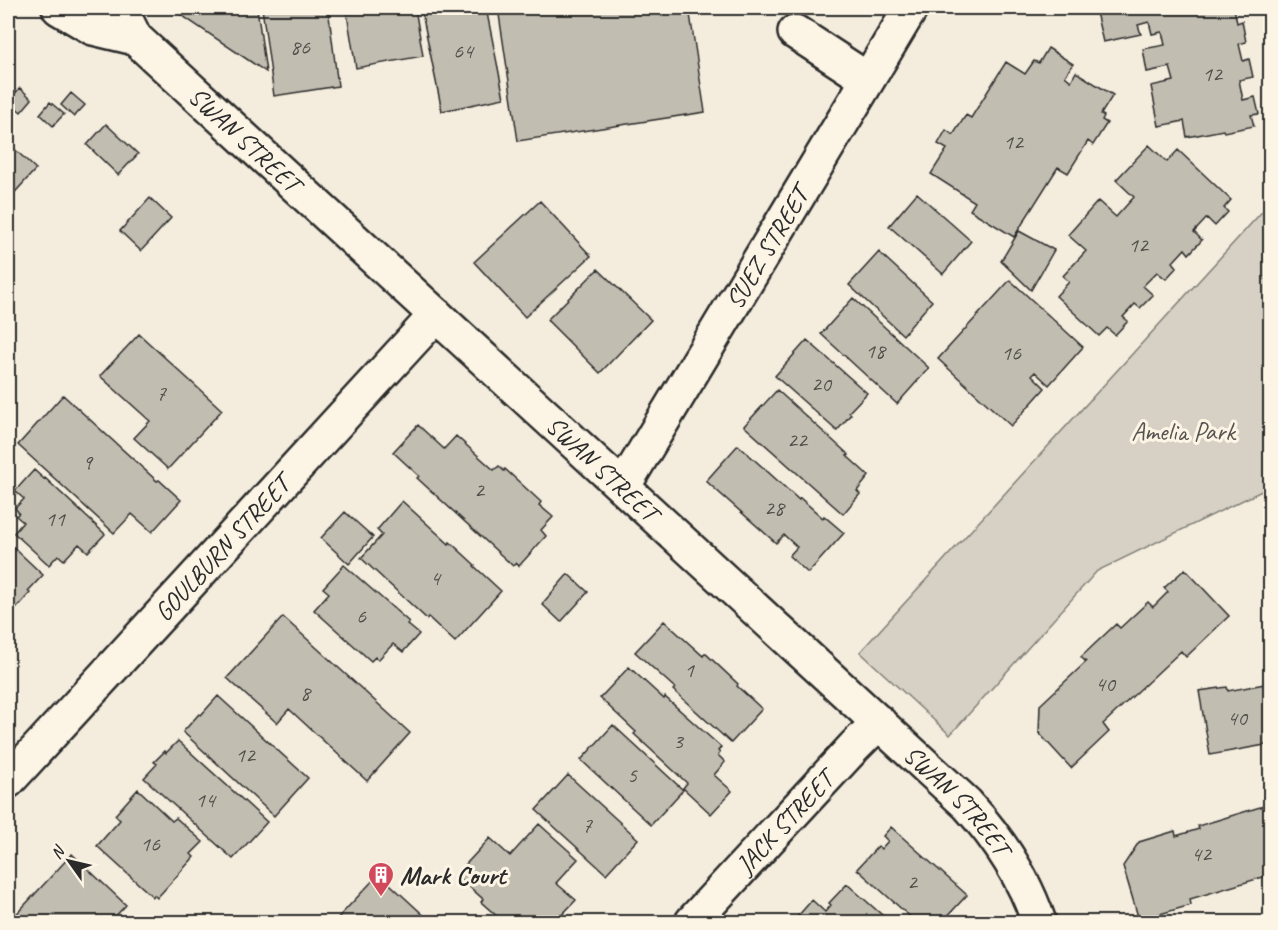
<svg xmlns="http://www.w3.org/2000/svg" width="1278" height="930" viewBox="0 0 1278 930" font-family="Caveat,sans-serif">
<rect width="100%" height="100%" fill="#f4edde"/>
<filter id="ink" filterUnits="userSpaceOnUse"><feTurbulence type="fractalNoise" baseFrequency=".0167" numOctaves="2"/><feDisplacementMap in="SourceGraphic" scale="12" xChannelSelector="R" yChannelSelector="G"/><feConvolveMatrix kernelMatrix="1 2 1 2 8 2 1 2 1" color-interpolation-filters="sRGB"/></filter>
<g filter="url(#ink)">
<path fill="#d6d1c4" stroke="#807e78" stroke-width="1.5" d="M1270 203V487L1097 571 950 735 860 652Z"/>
<path fill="#c2bdb1" stroke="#2b2b2b" stroke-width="1.5" d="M174 8H257L266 72 174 10Z
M262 8H328L338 86 274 96Z
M346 8H415L423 56 356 68Z
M421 8H486L504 98 442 111Z
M498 8H689L705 112 518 141Z
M1095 8H1237H1234L1237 23 1242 21 1246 42 1239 44 1243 61 1249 59 1253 77 1239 80 1243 100 1255 97 1259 114 1251 115 1254 126 1224 132 1223 130 1187 137 1184 121 1159 126 1151 86 1174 81 1170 67 1147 72 1143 49 1165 45 1162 32 1152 34 1149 22 1138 25 1141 34 1103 42Z
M1048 48 1073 64 1065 76 1071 81 1076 72 1113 95 1101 114 1104 116 1102 120 1107 123 1093 145 1088 141 1068 173 1058 167 1014 237 970 210 975 202 931 174 947 149 938 144 946 130 953 135 966 115 971 118 1006 62 1025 74 1034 61 1039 63Z
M20 88 32 99 21 112 8 101Z
M71 93 85 105 74 117 61 105Z
M50 102 64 114 53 126 40 114Z
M106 124 138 154 118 175 87 145Z
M8 143 36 169 8 200Z
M1149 145 1167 162 1178 150 1231 200 1224 208 1228 212 1215 226 1207 218 1194 232 1202 240 1189 254 1185 249 1173 262 1177 267 1166 279 1157 272 1143 286 1153 295 1140 308 1135 304 1123 317 1128 321 1115 335 1107 328 1099 336 1056 296 1069 282 1063 276 1086 251 1068 235 1098 201 1116 217 1134 197 1116 180Z
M917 193 971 241 943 274 889 226Z
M150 198 171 218 141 251 120 231Z
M540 201 591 256 525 317 474 262Z
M1019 231 1054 250 1031 290 1001 261Z
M879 252 932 301 903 335 849 285Z
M598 269 651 320 600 373 547 320Z
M1010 280 1083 347 1049 385 1035 372 1032 375 1045 388 1011 426 938 359Z
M853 298 929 368 897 404 821 334Z
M139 334 222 410 168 469 134 438 150 421 100 376Z
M807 340 867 393 849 412 851 414 837 431 775 376Z
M777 390 849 455 847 456 869 476 857 491 860 494 843 514 744 426Z
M63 395 157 481 159 480 181 500 152 532 132 514 114 533 18 445Z
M418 425 444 449 456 436 494 470 499 466 504 471 505 469 541 502 539 505 553 517 541 530 546 536 519 566 516 563 513 566 417 478 419 476 393 452Z
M738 445 799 500 800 498 823 518 824 516 844 533 808 573 789 556 797 547 784 535 776 543 706 481Z
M34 470 44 479 45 478 105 534 88 552 79 544 64 560 58 555 49 565 14 533 23 522 16 516 19 513 15 508 24 499 15 491Z
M402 501 449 544 450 542 475 565 474 566 501 591 455 642 428 617 427 619 361 558 382 535 377 530Z
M345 512 373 537 349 564 321 538Z
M1270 521V536L1263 527Z
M8 542 43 575 28 591 30 593 8 618Z
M344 565 409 622 407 624 419 634 403 652 393 644 378 660 375 657 371 661 314 610 329 593 323 588Z
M1185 569 1229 616 1186 657 1181 651 1103 724 1109 732 1071 768 1039 733 1040 705 1086 662 1081 657 1116 624 1120 628 1148 602 1153 607 1168 592 1164 588Z
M568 574 588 592 561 622 542 604Z
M283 617 410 733 367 781 289 709 277 723 227 678Z
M664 621 703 656 705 653 738 684 737 686 762 709 731 743 673 690 675 688 635 652Z
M629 667 664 699 665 697 721 747 718 751 720 753 718 755 725 762 714 775 732 791 711 814 683 788 687 783 634 734 636 732 600 698Z
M1270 683V744L1210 755 1199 691 1227 687 1228 691Z
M218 696 308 778 274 816 183 732 199 714 201 715Z
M613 725 683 790 651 825 581 760Z
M178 741 267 822 233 859 144 778 157 764 154 762 165 751 166 753Z
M568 775 638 839 606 874 536 810Z
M138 789 172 821 176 818 203 842 191 854 194 857 157 898 154 895 153 897 97 846 120 820 115 815Z
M1270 804V875L1190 899 1191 905 1139 920 1123 866 1139 842 1175 831 1176 836 1199 829 1198 826Z
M539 824 578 859 556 883 576 900 555 922H495L499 918 481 902 483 899 456 875 490 838 510 856Z
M891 827 967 895 942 922H916L857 869 878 846 881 849 888 841 883 836Z
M72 854 126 905 110 922H9Z
M379 874 431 922H334Z
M847 884 890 922H806L798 916 812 900 825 912 831 905 829 903Z"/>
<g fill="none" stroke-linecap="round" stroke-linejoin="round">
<defs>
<g id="minor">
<path d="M59 8 93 28 135 38"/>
<path id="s1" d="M120 8 135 38 967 804C998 838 1024 878 1039 922"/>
<path d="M795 32 867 79"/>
<path id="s2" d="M623 487 911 8"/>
<path id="s3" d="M8 781 436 315"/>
<path id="s4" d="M692 922 854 747 879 722"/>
</g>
</defs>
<use href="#minor" stroke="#2b2b2b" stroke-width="38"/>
<use href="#minor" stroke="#fcf5e5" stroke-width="33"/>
</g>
</g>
<defs>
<symbol id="building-pin" viewBox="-11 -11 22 30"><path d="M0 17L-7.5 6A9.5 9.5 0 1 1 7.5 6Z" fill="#d1495b" stroke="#fcf5e5"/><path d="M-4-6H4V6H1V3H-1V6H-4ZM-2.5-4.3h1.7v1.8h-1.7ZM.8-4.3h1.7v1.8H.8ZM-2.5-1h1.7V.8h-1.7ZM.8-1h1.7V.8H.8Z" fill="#fff"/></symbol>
</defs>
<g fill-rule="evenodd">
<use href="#building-pin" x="366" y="860" width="30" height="40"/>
</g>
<g text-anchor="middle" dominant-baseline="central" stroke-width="6" stroke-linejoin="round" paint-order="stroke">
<g font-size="22" fill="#51504c">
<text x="300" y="47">86</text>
<text x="463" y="51">64</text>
<text x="1212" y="74">12</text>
<text x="1013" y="142">12</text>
<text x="1138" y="245">12</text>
<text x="875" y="351">18</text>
<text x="1011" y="353">16</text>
<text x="821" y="384">20</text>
<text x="161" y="393">7</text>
<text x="797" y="440">22</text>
<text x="87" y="462">9</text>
<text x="479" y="490">2</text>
<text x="774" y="508">28</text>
<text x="55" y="519">11</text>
<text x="435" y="578">4</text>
<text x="361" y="616">6</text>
<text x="689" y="670">1</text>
<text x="1105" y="684">40</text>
<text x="305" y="693">8</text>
<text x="1237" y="718">40</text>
<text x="678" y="741">3</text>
<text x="245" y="755">12</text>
<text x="632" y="775">5</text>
<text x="205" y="800">14</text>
<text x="587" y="825">7</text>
<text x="150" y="844">16</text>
<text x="1201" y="854">42</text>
<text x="912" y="882">2</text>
</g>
<g font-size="26" fill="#2b2b2b" stroke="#fcf5e5">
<text stroke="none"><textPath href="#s1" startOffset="183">SWAN STREET</textPath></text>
<text stroke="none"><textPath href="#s2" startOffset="279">SUEZ STREET</textPath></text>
<text stroke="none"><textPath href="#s1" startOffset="669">SWAN STREET</textPath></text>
<text stroke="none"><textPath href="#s3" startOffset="316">GOULBURN STREET</textPath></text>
<text stroke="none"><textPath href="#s1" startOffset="1155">SWAN STREET</textPath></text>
<text stroke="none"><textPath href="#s4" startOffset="136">JACK STREET</textPath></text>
</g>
<g font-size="26" fill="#565451" stroke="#fcf5e5">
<text x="1183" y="431">Amelia Park</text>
</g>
<g font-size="26" font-weight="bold" fill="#2b2b2b" stroke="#fcf5e5" text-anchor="start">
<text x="400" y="875">Mark Court</text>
</g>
</g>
<rect width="1278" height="930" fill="none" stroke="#fcf5e5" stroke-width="30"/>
<rect x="15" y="15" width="1248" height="900" fill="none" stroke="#2b2b2b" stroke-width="2" filter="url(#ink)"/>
<g transform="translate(69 861) rotate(304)" stroke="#fcf5e5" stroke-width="4.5" paint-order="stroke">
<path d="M0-4.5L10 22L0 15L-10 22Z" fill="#2b2b2b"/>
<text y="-9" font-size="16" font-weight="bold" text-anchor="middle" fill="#2b2b2b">N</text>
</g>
</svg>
